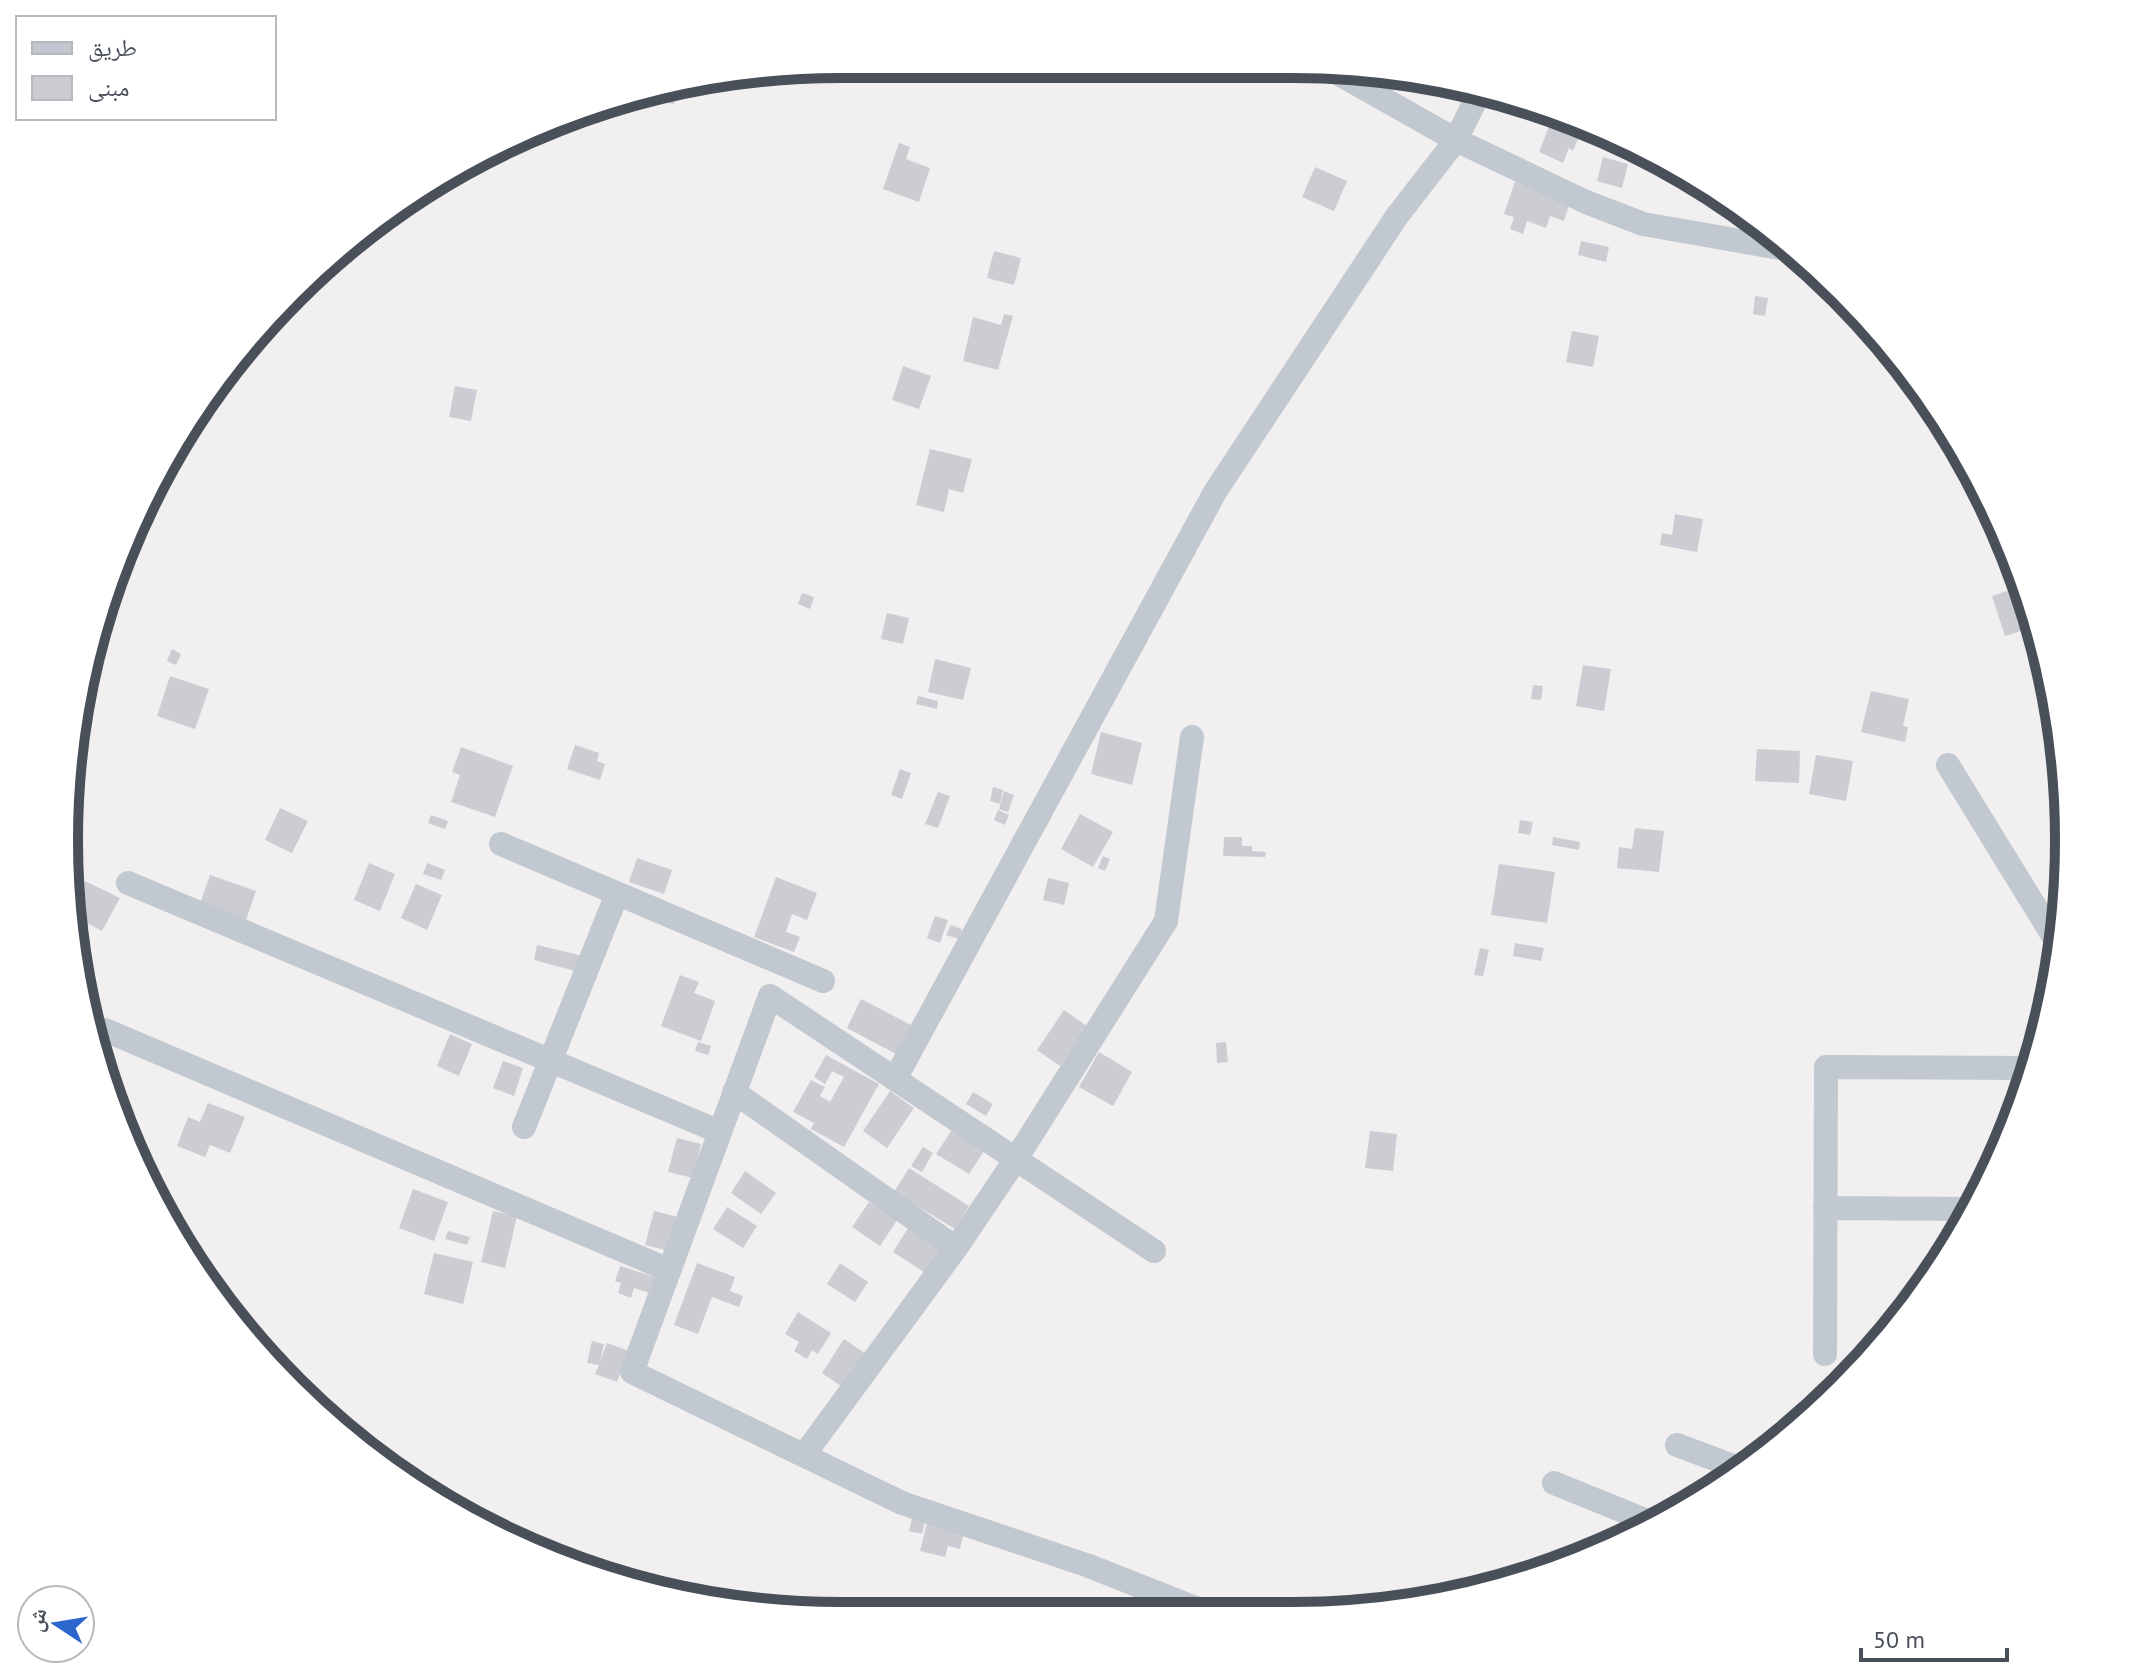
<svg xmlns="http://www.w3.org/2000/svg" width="2133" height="1680" viewBox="0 0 2133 1680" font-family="'PT Sans','Noto Naskh Arabic',sans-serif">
<rect width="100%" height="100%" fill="#f1efef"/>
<path fill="#cccdd3" d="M664 87 677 89 674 104 654 101 656 88Z
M1555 111 1584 124 1573 151 1569 148 1563 163 1539 152Z
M899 143 910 147 906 159 930 168 919 202 883 189Z
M1603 157 1628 164 1622 188 1597 181Z
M1315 167 1347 181 1334 211 1302 197Z
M1515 182 1570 202 1564 221 1550 216 1546 228 1527 221 1523 234 1510 229 1514 217 1504 214Z
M1581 241 1609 247 1606 262 1578 255Z
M994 251 1021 258 1014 285 987 278Z
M1755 296 1768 298 1765 316 1753 314Z
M1004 314 1013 316 998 370 963 361 973 317 1001 325Z
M1572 331 1599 336 1593 367 1566 362Z
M903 366 931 376 919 409 892 400Z
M455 386 477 390 471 421 449 417Z
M930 449 972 459 963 493 949 489 944 512 916 505Z
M1675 514 1703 519 1697 552 1660 545 1662 533 1672 535Z
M2025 585 2036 626 2005 636 1992 596Z
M802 593 814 597 810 609 798 604Z
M887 613 909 618 903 644 881 639Z
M172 649 181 654 176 665 167 661Z
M935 659 971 668 963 700 928 692Z
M1583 665 1611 669 1604 711 1576 706Z
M170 676 209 689 195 729 157 716Z
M1533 685 1543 686 1541 700 1531 699Z
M1871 691 1909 699 1903 726 1908 727 1905 742 1861 732Z
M918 696 938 701 937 709 916 704Z
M1101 732 1142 743 1132 785 1091 774Z
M575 745 599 753 597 761 605 764 600 780 567 769Z
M461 747 513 766 495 817 451 802 460 775 452 772Z
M1757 749 1800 751 1799 783 1755 781Z
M1816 755 1853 761 1846 801 1809 794Z
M900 769 911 773 902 799 891 795Z
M993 787 1003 790 1000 804 990 801Z
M1004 791 1014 795 1008 812 999 809Z
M938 792 950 796 938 828 925 824Z
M280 808 308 821 292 853 265 840Z
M998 810 1009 815 1005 825 994 820Z
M1080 814 1113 832 1093 867 1061 849Z
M431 815 448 821 445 829 428 823Z
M1520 820 1533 822 1530 835 1518 833Z
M1635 828 1664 831 1659 872 1617 868 1619 847 1632 849Z
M1224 837H1242V846H1252V851L1266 852 1265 857 1223 856Z
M1553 837 1580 842 1579 850 1552 845Z
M1103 856 1110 859 1105 871 1098 868Z
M637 858 672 870 664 894 629 882Z
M369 863 395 874 380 911 354 900Z
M427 863 445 870 441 880 423 874Z
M1499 864 1555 872 1547 923 1491 915Z
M210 875 256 891 246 920 200 904Z
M776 877 817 893 807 920 792 914 786 932 800 937 794 952 754 937Z
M1048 878 1069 883 1064 905 1043 900Z
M85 881 120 898 102 931 74 916 73 905Z
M416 884 442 895 427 930 401 918Z
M935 916 948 920 940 943 927 938Z
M951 925 962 929 959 939 946 935Z
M1515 943 1544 948 1541 961 1513 956Z
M537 945 583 956 579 972 534 960Z
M1480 948 1489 950 1483 976 1474 975Z
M680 975 699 982 694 993 715 1001 701 1041 661 1026Z
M861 999 913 1026 898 1055 847 1028Z
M1064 1010 1087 1026 1060 1066 1037 1050Z
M450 1034 472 1044 459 1076 437 1066Z
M698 1042 711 1046 708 1055 695 1051Z
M1226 1042 1228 1062 1217 1063 1216 1043Z
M1099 1052 1132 1072 1113 1106 1079 1087Z
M826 1055 879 1084 844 1147 811 1129 814 1123 793 1112 811 1080 825 1087 820 1096 830 1102 844 1077 832 1071 825 1084 814 1077Z
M503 1061 523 1068 514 1096 493 1088Z
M890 1091 914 1108 887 1148 863 1131Z
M973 1092 993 1104 986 1116 966 1104Z
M208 1103 245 1117 230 1153 210 1145 205 1157 177 1146 188 1117 200 1122Z
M952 1130 984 1151 969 1174 936 1154Z
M1370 1131 1397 1134 1393 1171 1365 1168Z
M677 1138 701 1144 693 1178 668 1172Z
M923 1147 933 1153 922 1172 911 1166Z
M909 1168 969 1206 955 1229 894 1192Z
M745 1171 776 1193 761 1214 731 1193Z
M413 1189 448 1202 434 1241 399 1228Z
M869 1202 897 1220 880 1246 852 1227Z
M727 1207 757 1226 743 1248 713 1229Z
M493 1211 517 1216 505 1268 481 1262Z
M654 1211 678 1217 669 1251 645 1245Z
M908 1228 943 1250 927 1274 893 1252Z
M448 1231 470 1237 467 1245 445 1239Z
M434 1253 473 1262 463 1304 424 1294Z
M697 1263 735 1277 730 1291 743 1296 739 1307 712 1297 698 1334 674 1325Z
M840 1263 868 1282 855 1302 827 1284Z
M620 1266 655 1277 650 1293 634 1288 631 1298 618 1293 621 1283 615 1281Z
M798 1312 831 1333 818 1354 812 1350 807 1359 794 1351 799 1342 785 1334Z
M844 1339 869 1356 847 1390 822 1373Z
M592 1341 604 1344 600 1361 607 1343 629 1351 617 1382 595 1374 599 1365 587 1363Z
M912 1518 925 1522 922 1534 909 1531Z
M927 1523 964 1532 960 1549 948 1546 945 1557 920 1551Z
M1080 1600 1092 1605 1088 1615H1073Z
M1121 1601 1152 1609 1150 1615H1117Z"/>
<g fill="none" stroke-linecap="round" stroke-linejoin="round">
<path stroke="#c1c8cf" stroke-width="24" d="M1325 66 1456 140 1586 202 1643 224 1797 251
M1948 765 2058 944
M501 844 823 981
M128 883 720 1132
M105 1030 669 1270
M895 1079 1215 492 1397 216 1456 140 1479 93
M734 1092 956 1248
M524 1127 617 894
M1825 1208 1973 1209
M1154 1251 770 996 632 1372 902 1503 1089 1566 1213 1615
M1825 1354 1826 1067 2032 1068
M1677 1445 1741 1469
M804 1455 956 1248 1016 1159 1166 921 1192 737
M1554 1483 1655 1524"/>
</g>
<path d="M0 0H2133V1680H0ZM840 78H1293A762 762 0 0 1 2055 840V840A762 762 0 0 1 1293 1602H840A762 762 0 0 1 78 840V840A762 762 0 0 1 840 78Z" fill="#fff" fill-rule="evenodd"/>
<path fill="none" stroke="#49505a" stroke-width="10" d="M840 78H1293A762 762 0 0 1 2055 840V840A762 762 0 0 1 1293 1602H840A762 762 0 0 1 78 840V840A762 762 0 0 1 840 78Z"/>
<rect x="16" y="16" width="260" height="104" fill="#ffffff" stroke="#b6b9bd" stroke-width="2"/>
<rect x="32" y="42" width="40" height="12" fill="#c1c8cf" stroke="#b6b9bd" stroke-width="2"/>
<text x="88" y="56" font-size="24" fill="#49505a">طريق</text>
<rect x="32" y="76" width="40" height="24" fill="#cccdd3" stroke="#b6b9bd" stroke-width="2"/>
<text x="88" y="96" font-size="24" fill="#49505a">مبنى</text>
<g transform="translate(56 1624) rotate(282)"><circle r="38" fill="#ffffff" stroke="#b6b9bd" stroke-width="2"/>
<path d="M0-6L14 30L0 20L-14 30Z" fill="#2c66cd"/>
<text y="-12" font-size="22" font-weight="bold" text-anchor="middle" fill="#49505a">ش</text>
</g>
<path d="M1861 1648v12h146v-12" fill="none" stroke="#49505a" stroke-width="4"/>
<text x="1873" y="1648" font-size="24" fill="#49505a" stroke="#ffffff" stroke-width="6" paint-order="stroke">50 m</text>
</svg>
